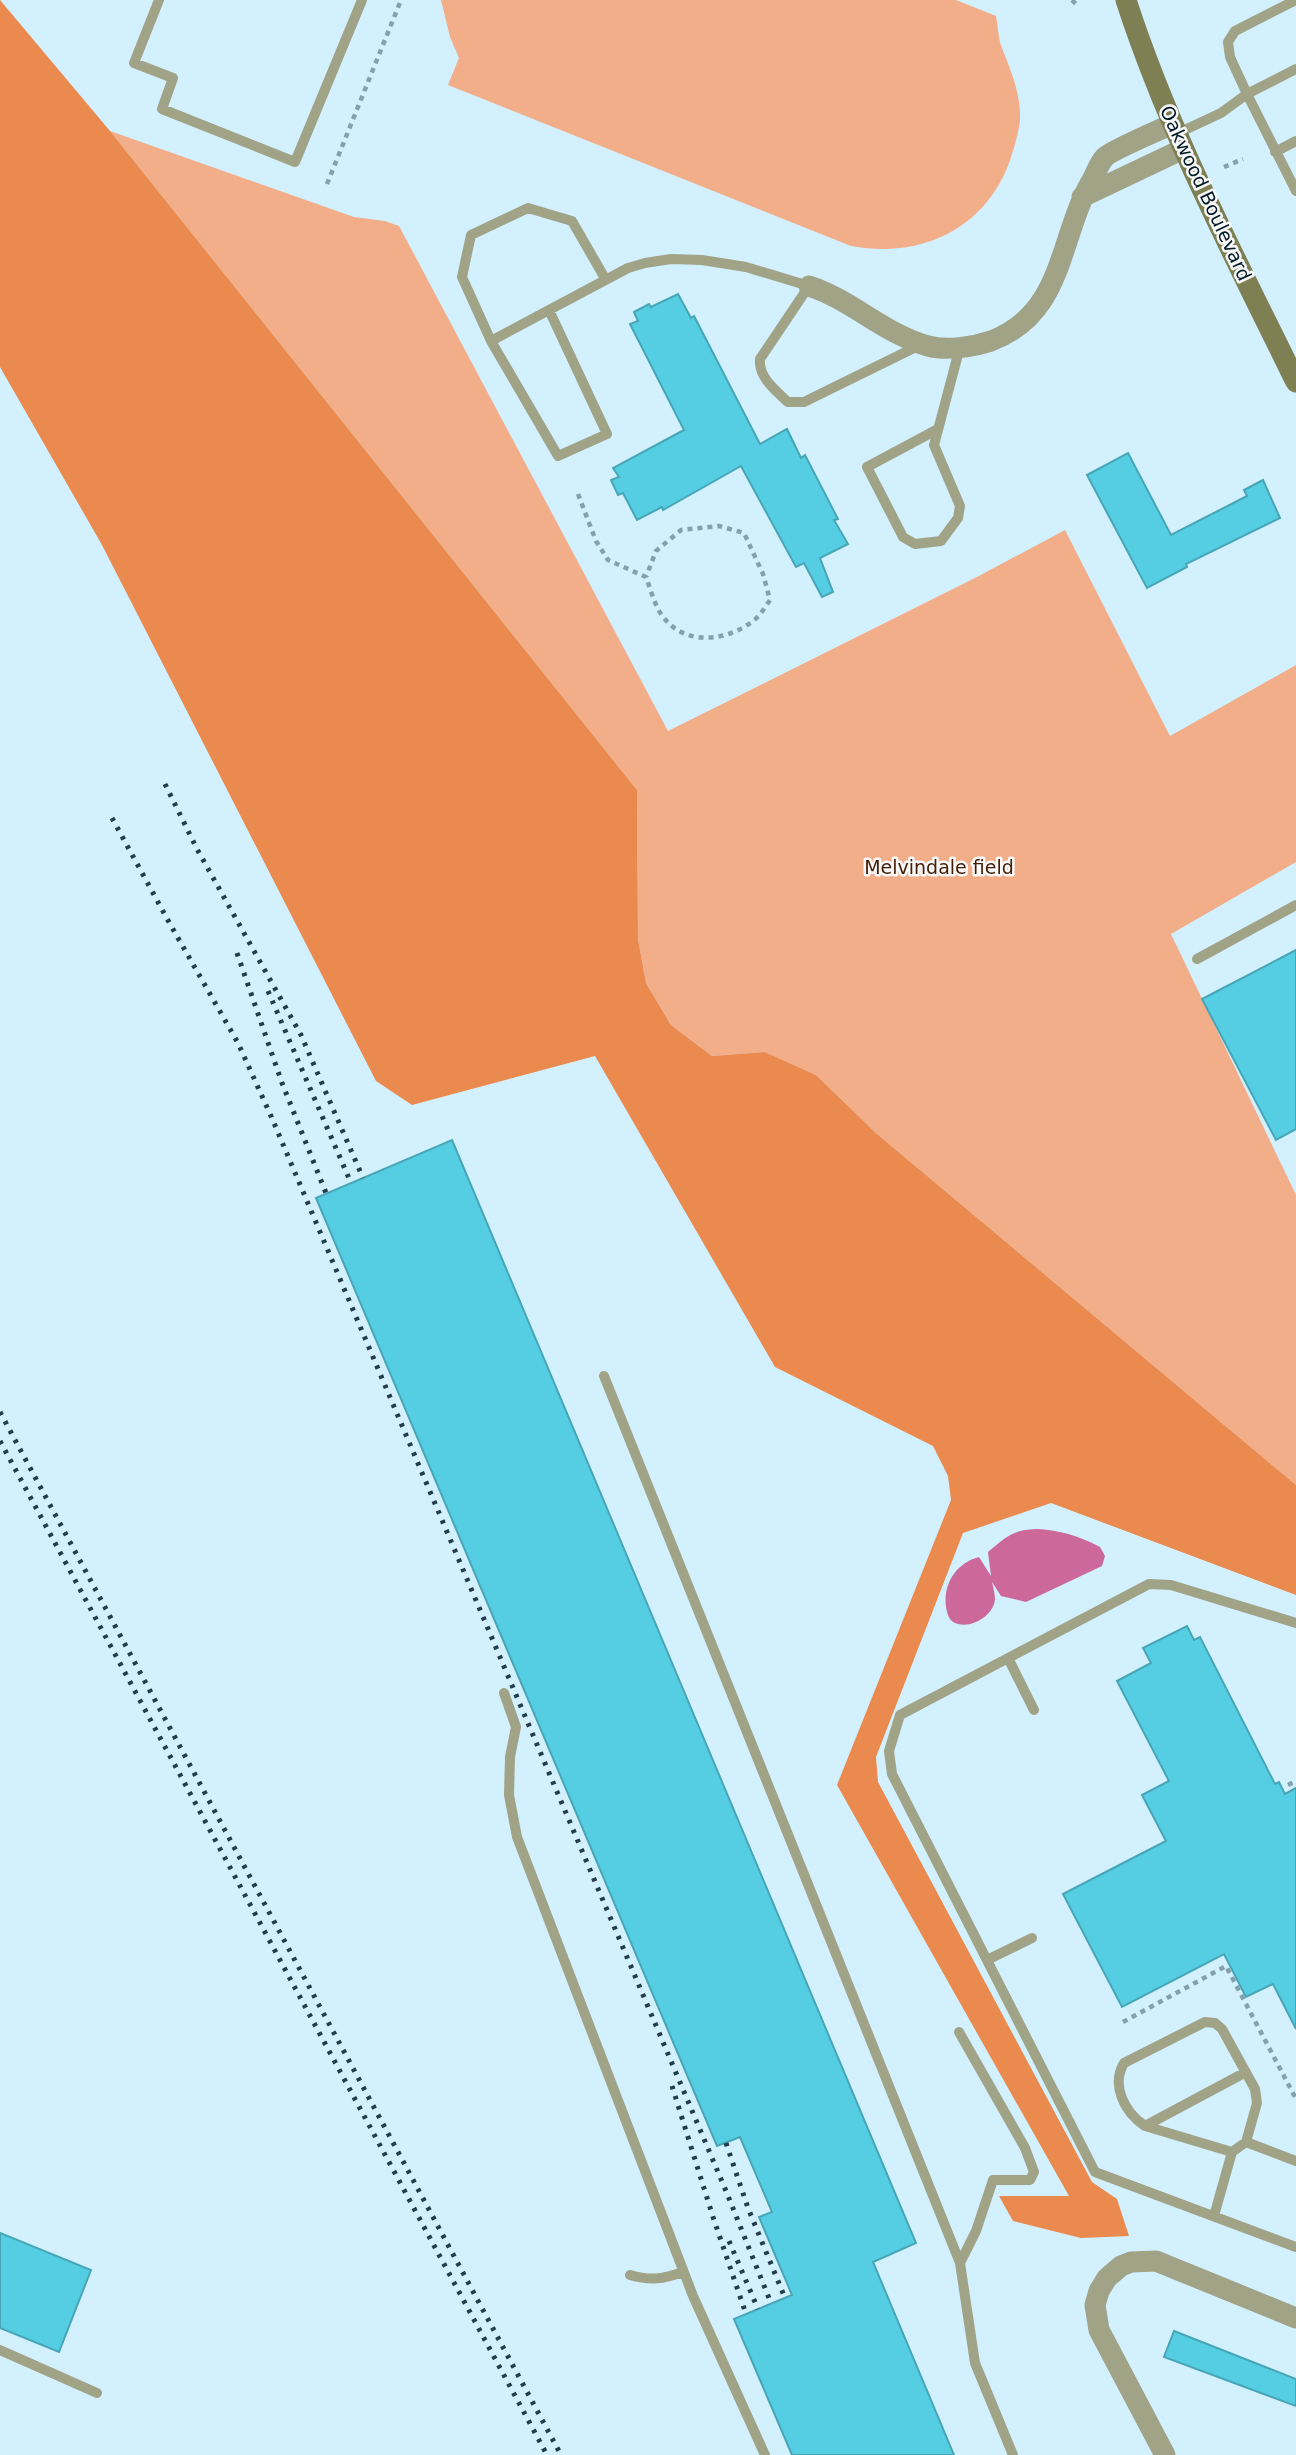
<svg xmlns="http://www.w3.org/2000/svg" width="1296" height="2455" viewBox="0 0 1296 2455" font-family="'DejaVu Sans',sans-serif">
<rect width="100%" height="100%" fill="#d3f0ff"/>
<path fill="#f2ae88" d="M441 0H956L996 16C998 26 998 38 1002 48 1011 71 1021 94 1020 120 1019 130 1016 141 1013 151 992 225 925 260 851 246L448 85 459 58 450 37Z
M110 131 354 217 385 221 399 226 668 731 977 577 1065 530 1170 736 1296 665V862L1171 934 1296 1195V1485L877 1134 816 1075 765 1052 712 1056 671 1025 646 983 638 939 637 790Z"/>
<path fill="#ea8a4f" d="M0 0 110 131 637 790 638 939 646 983 671 1025 712 1056 765 1052 816 1075 877 1134 1296 1485V1595L1051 1503 963 1533 876 1757 878 1782 1092 2182 1117 2199 1129 2236 1081 2238 1013 2221 999 2196H1069L837 1785 951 1500 948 1476 933 1446 775 1367 595 1056 412 1105 376 1081 102 545 0 367Z"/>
<path fill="#cc689a" d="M1036 1529C1060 1530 1079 1536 1100 1547L1105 1556 1102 1566 1026 1602 1001 1596 992 1582C993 1587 995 1594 995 1599 994 1616 969 1631 953 1622 948 1618 947 1612 946 1607 943 1584 956 1563 979 1557L991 1576 988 1552C1006 1537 1012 1530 1036 1529Z"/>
<path fill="#55cee3" stroke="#47a6b6" stroke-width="2" d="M678 294 691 318 694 316 760 444 787 429 801 458 805 455 838 519 834 520 848 544 820 558 833 592 822 597 804 563 796 567 741 466 663 510 662 507 637 520 623 493 618 495 611 480 619 477 613 468 684 430 630 324 638 321 634 312 649 304 651 307Z
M1128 453 1171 535 1247 496 1244 490 1263 480 1280 518 1186 564 1187 567 1147 588 1087 475Z
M1296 950V1129L1276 1140 1202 999Z
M452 1140 916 2243 873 2262 954 2455H792L734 2319 792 2295 759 2217 772 2212 740 2137 717 2146 316 1198Z
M1187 1626 1194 1640 1200 1637 1275 1784 1279 1782 1285 1794 1296 1788V2029L1273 1984 1246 1997 1224 1954 1122 2007 1063 1894 1166 1841 1142 1795 1169 1781 1117 1681 1151 1663 1143 1648Z
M0 2233 91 2270 59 2352 0 2328Z
M1174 2331 1296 2379V2406L1164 2357Z"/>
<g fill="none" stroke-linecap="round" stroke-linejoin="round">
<path stroke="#84a0ae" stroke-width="4.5" stroke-dasharray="5 5" stroke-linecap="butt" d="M1072 0 1078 6
M1224 167 1243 159
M327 184 401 0
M578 494 596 541 608 560 646 577C650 588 653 599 658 609 678 646 723 644 753 621 760 616 765 607 770 600L763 574 744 533 719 526 681 530 656 551 646 577
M1288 1785 1296 1781
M1123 2022 1226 1966 1296 2099"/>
<path stroke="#a1a386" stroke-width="10" d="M159 0 134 63 173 78 162 109 295 162 362 0
M1296 69 1247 94 1296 191
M1176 134 1221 113 1247 94 1230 57 1228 42 1235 31 1296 0
M1275 152 1296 141
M549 310 607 434 558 456 491 341 462 277 471 235 528 208 572 221 606 280
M491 341 628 268 645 263 671 259 702 260 746 267 809 286 760 359C758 377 776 391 788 402H804L920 345
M938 429 867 467 903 537 915 544 941 541 958 518 960 506 934 445 960 347
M1197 959 1296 905
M604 1376 960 2263 975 2363 1013 2455
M1296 1623 1171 1585 1149 1584 900 1715 889 1751 892 1774 1095 2172 1296 2247
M1008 1658 1034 1710
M504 1693 516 1727 510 1757 509 1795 517 1837 693 2296 765 2455
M987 1960 1032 1938
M959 2032 1025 2148 1034 2172 1030 2180H993L976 2231 960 2263
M1145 2126 1246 2072
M1246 2142 1296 2161
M1214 2216 1232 2152 1246 2142 1257 2103 1255 2089 1222 2029 1215 2023 1205 2022 1124 2063C1111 2085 1124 2112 1145 2126L1232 2152
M630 2275C651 2281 663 2279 683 2272
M0 2350 97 2393"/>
<path stroke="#a1a386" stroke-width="21" d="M1082 197 1183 149
M809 286C852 300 884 334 928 346 947 351 973 347 991 341 1065 313 1058 238 1092 180 1096 173 1099 163 1105 157 1112 150 1160 130 1172 124
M1165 2455 1099 2330 1095 2305 1099 2291 1107 2278 1121 2266 1131 2262 1156 2261 1296 2318"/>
<path stroke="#7e8054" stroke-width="21" d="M1126 0C1169 133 1235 257 1296 382"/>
<path stroke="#223c4a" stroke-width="5" stroke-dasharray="3.5 7" stroke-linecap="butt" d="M165 784 197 849 301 1035 363 1178
M112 818 170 924 238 1043 271 1116 726 2191 771 2303
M237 953 282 1083 326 1193
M268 991 351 1183
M0 1412 561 2455
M0 1441 547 2455
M672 2086 713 2217 746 2314
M726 2143 748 2208 785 2298
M729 2241 758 2309"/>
</g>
<g text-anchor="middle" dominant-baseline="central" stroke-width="5" stroke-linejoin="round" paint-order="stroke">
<g font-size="19" fill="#001a27" stroke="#f8f8f8">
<text transform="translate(1206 193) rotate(65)">Oakwood Boulevard</text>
</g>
<g font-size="19" fill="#431e05" stroke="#f8f8f8">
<text x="939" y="867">Melvindale field</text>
</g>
</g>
</svg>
